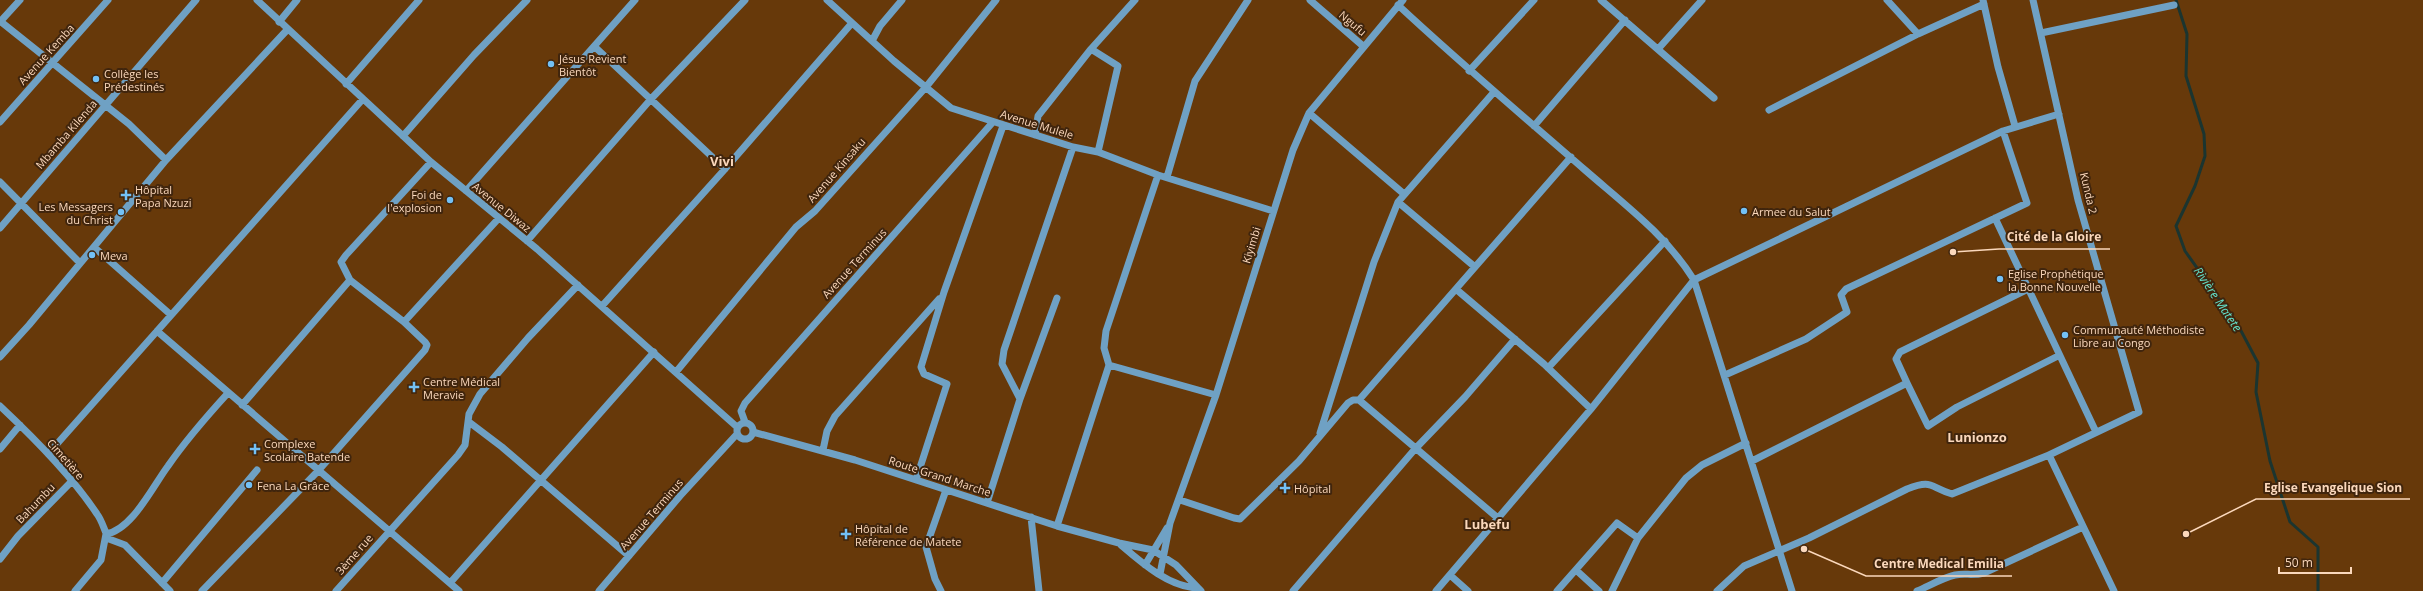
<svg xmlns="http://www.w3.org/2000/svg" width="2423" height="591" viewBox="0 0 2423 591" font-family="'Open Sans',sans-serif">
<rect width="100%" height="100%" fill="#67390a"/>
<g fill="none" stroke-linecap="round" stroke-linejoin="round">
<path stroke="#1b3530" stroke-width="3" d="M2176 0 2187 34 2186 76 2204 134 2205 156 2195 186 2176 226 2185 251 2239 327 2258 363 2256 392 2270 461 2290 522 2318 547V591"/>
<path stroke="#6fa1c4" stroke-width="7" d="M257 0 431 162 537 249 737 427
M827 0 894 61 951 108 1073 147 1098 152 1158 175 1273 211
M1310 0 1363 46
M1601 0 1714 98
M1887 0 1918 34
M1983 0 1998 67 2015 126
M1398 5C1459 62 1522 115 1585 170 1624 204 1666 235 1694 280L1792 591
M0 21 129 124 166 160
M0 22 20 0
M279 22 297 0
M2041 33 2174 5
M872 41 880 26 902 0
M595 47 725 169
M1659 48 1702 0
M1091 49 1118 66 1098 152
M1469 71 1534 0
M346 84 419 0
M1769 110 1918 34 1984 4
M1309 113 1404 194
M0 122 108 0
M1534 126 1625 20
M1035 135 1038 116 1091 49 1135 0
M403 136 474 55 527 0
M1167 177 1195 81 1248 0
M0 182 80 263
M466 191 635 0
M1398 202 1475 267
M1995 218 2096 432
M0 228 196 0
M527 241 651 99 745 0
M94 247 171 315
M350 280 404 322
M1457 290 1544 364 1591 409
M602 306 725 169 852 23
M157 331 459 591
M0 357 29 325 166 160 287 30
M1109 365 1216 395
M1548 368 1665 241
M676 372 796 227 815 211 926 87 996 0
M1725 375 1806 339 1847 312 1841 295 1846 289 2027 203 2003 131
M1907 383 1896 359 1900 352 2028 289
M1020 399 1057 298
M1359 400 1499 519
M242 405 350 280 341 262 346 255 431 162
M0 406C33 437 72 476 97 514 103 522 104 531 109 539L125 545 170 591
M469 422 502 447 629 556
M745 422 741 411 745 403 993 122
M737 431a8 8 0 1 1 16 0a8 8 0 1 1-16 0Z
M753 432 855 460 1057 526 1119 543 1153 550 1176 565 1201 591
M1320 433 1374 262 1398 202 1494 92
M0 449 20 425
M823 450 827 431 835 416 939 299
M48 454 362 100
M2049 455 2114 591
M1752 461 1907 383 1928 426 1957 407 2058 356
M916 480 947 384 924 374 921 367 944 292 1003 126
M1180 500 1234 518 1240 519 1299 461 1348 403 1353 400H1359L1571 157
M987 503 1020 399 1002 364 1004 350 1073 147
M1031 517 1039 591
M1057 526 1109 365 1104 348 1106 331 1158 175
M106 534C132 530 153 486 168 466 186 440 207 416 228 393
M1121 545C1142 563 1169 587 1198 588
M0 559 18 536 71 482
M1145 565 1167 528
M1576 570 1599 591
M1160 574 1170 523 1216 395 1293 150 1309 113 1403 0
M1450 575 1468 591
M162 583 257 470
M450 583 654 352
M75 591 101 560 106 534
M202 591 318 471 425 350 427 345 425 342 404 322 499 218
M336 591 458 455 465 445 469 414 480 394 528 338 578 285
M599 591 680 496 737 434
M941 591 935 579 926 547 946 490
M1293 591 1415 449 1465 397 1515 339
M1436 591 1591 409 1694 280 2003 131 2059 114
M1557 591 1617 523 1638 538 1686 478 1702 465 1746 443
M1612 591 1638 538
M1717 591 1744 566 1809 538 1907 489C1933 479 1929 487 1952 494L2049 455 2139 412 2078 200 2033 0
M1917 591C1929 586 1942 578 1955 575 1965 573 1973 576 1984 573L2083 527"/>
</g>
<g fill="#73c1f6" stroke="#40250d" stroke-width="1.5">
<circle cx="551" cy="64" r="4"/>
<circle cx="96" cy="79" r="4"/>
<path d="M124 189h4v4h4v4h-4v4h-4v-4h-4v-4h4z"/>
<circle cx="450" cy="200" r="4"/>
<circle cx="1744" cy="211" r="4"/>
<circle cx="121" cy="212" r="4"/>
<circle cx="92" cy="255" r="4"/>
<circle cx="2000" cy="279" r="4"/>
<circle cx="2065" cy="335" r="4"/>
<path d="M412 381h4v4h4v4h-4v4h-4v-4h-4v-4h4z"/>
<path d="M253 443h4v4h4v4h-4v4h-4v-4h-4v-4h4z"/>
<circle cx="249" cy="485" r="4"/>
<path d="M1283 482h4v4h4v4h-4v4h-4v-4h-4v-4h4z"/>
<path d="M844 528h4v4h4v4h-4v4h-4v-4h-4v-4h4z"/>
</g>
<g text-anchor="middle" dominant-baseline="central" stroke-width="4" stroke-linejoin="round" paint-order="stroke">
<g font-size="11" fill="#fbd8bc" stroke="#40250d">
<text transform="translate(1353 23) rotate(40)">Ngufu</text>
<text transform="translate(46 54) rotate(-48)">Avenue Kemba</text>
<text transform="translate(1037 124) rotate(17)">Avenue Mulele</text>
<text transform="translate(66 134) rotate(-49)">Mbamba Kilenda</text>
<text transform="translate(836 170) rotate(-49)">Avenue Kinsaku</text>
<text transform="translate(2089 193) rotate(77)">Kunda 2</text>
<text transform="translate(502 207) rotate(39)">Avenue Diwaz</text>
<text transform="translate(1251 245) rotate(-73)">Kiyimbi</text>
<text transform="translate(854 263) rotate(-48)">Avenue Terminus</text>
<text transform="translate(66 459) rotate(49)">Cimetière</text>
<text transform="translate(940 476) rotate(18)">Route Grand Marche</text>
<text transform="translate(35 503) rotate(-46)">Bahumbu</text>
<text transform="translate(651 514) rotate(-49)">Avenue Terminus</text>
<text transform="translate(354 554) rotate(-49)">3ème rue</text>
</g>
<g font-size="11" fill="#fbd8bc" stroke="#40250d" text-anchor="start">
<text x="559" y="58">Jésus Revient<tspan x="559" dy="13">Bientôt</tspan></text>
<text x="104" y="73">Collège les<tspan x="104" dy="13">Prédestinés</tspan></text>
<text x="135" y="189">Hôpital<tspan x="135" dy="13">Papa Nzuzi</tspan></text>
<text x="442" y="194" text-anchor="end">Foi de<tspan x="442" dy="13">l'explosion</tspan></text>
<text x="113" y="206" text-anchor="end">Les Messagers<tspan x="113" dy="13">du Christ</tspan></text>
<text x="1752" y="211">Armee du Salut</text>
<text x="100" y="255">Meva</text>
<text x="2008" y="273">Eglise Prophétique<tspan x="2008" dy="13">la Bonne Nouvelle</tspan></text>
<text x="2073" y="329">Communauté Méthodiste<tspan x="2073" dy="13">Libre au Congo</tspan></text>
<text x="423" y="381">Centre Médical<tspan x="423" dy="13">Meravie</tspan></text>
<text x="264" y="443">Complexe<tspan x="264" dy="13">Scolaire Batende</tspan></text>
<text x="257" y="485">Fena La Grâce</text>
<text x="1294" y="488">Hôpital</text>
<text x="855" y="528">Hôpital de<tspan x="855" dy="13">Référence de Matete</tspan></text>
</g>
<g font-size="12" font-style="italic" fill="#62e0ca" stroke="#40250d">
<text transform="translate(2218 299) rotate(56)">Rivière Matete</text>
</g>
<g font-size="13" font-weight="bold" fill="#fbd8bc" stroke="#40250d">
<text x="722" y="161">Vivi</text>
<text x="1977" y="437">Lunionzo</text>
<text x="1487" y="524">Lubefu</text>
</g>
</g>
<path fill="none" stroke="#fbd8bc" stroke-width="1.5" d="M1953 252L1999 249H2110M2186 534L2256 499H2410M1804 549L1866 576H2012"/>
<g fill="#fbd8bc" stroke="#40250d" stroke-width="1.5">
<circle cx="1953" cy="252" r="4"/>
<circle cx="2186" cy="534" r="4"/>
<circle cx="1804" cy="549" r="4"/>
</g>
<g font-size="12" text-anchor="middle" font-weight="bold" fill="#fbd8bc" stroke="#40250d" stroke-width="4" stroke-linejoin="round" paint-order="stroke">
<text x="2054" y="241">Cité de la Gloire</text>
<text x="2333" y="492">Eglise Evangelique Sion</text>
<text x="1939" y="568">Centre Medical Emilia</text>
</g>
<path d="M2279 567v6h72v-6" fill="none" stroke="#fbd8bc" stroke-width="2"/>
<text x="2285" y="567" font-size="12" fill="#fbd8bc" stroke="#40250d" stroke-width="3" paint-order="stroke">50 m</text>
</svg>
